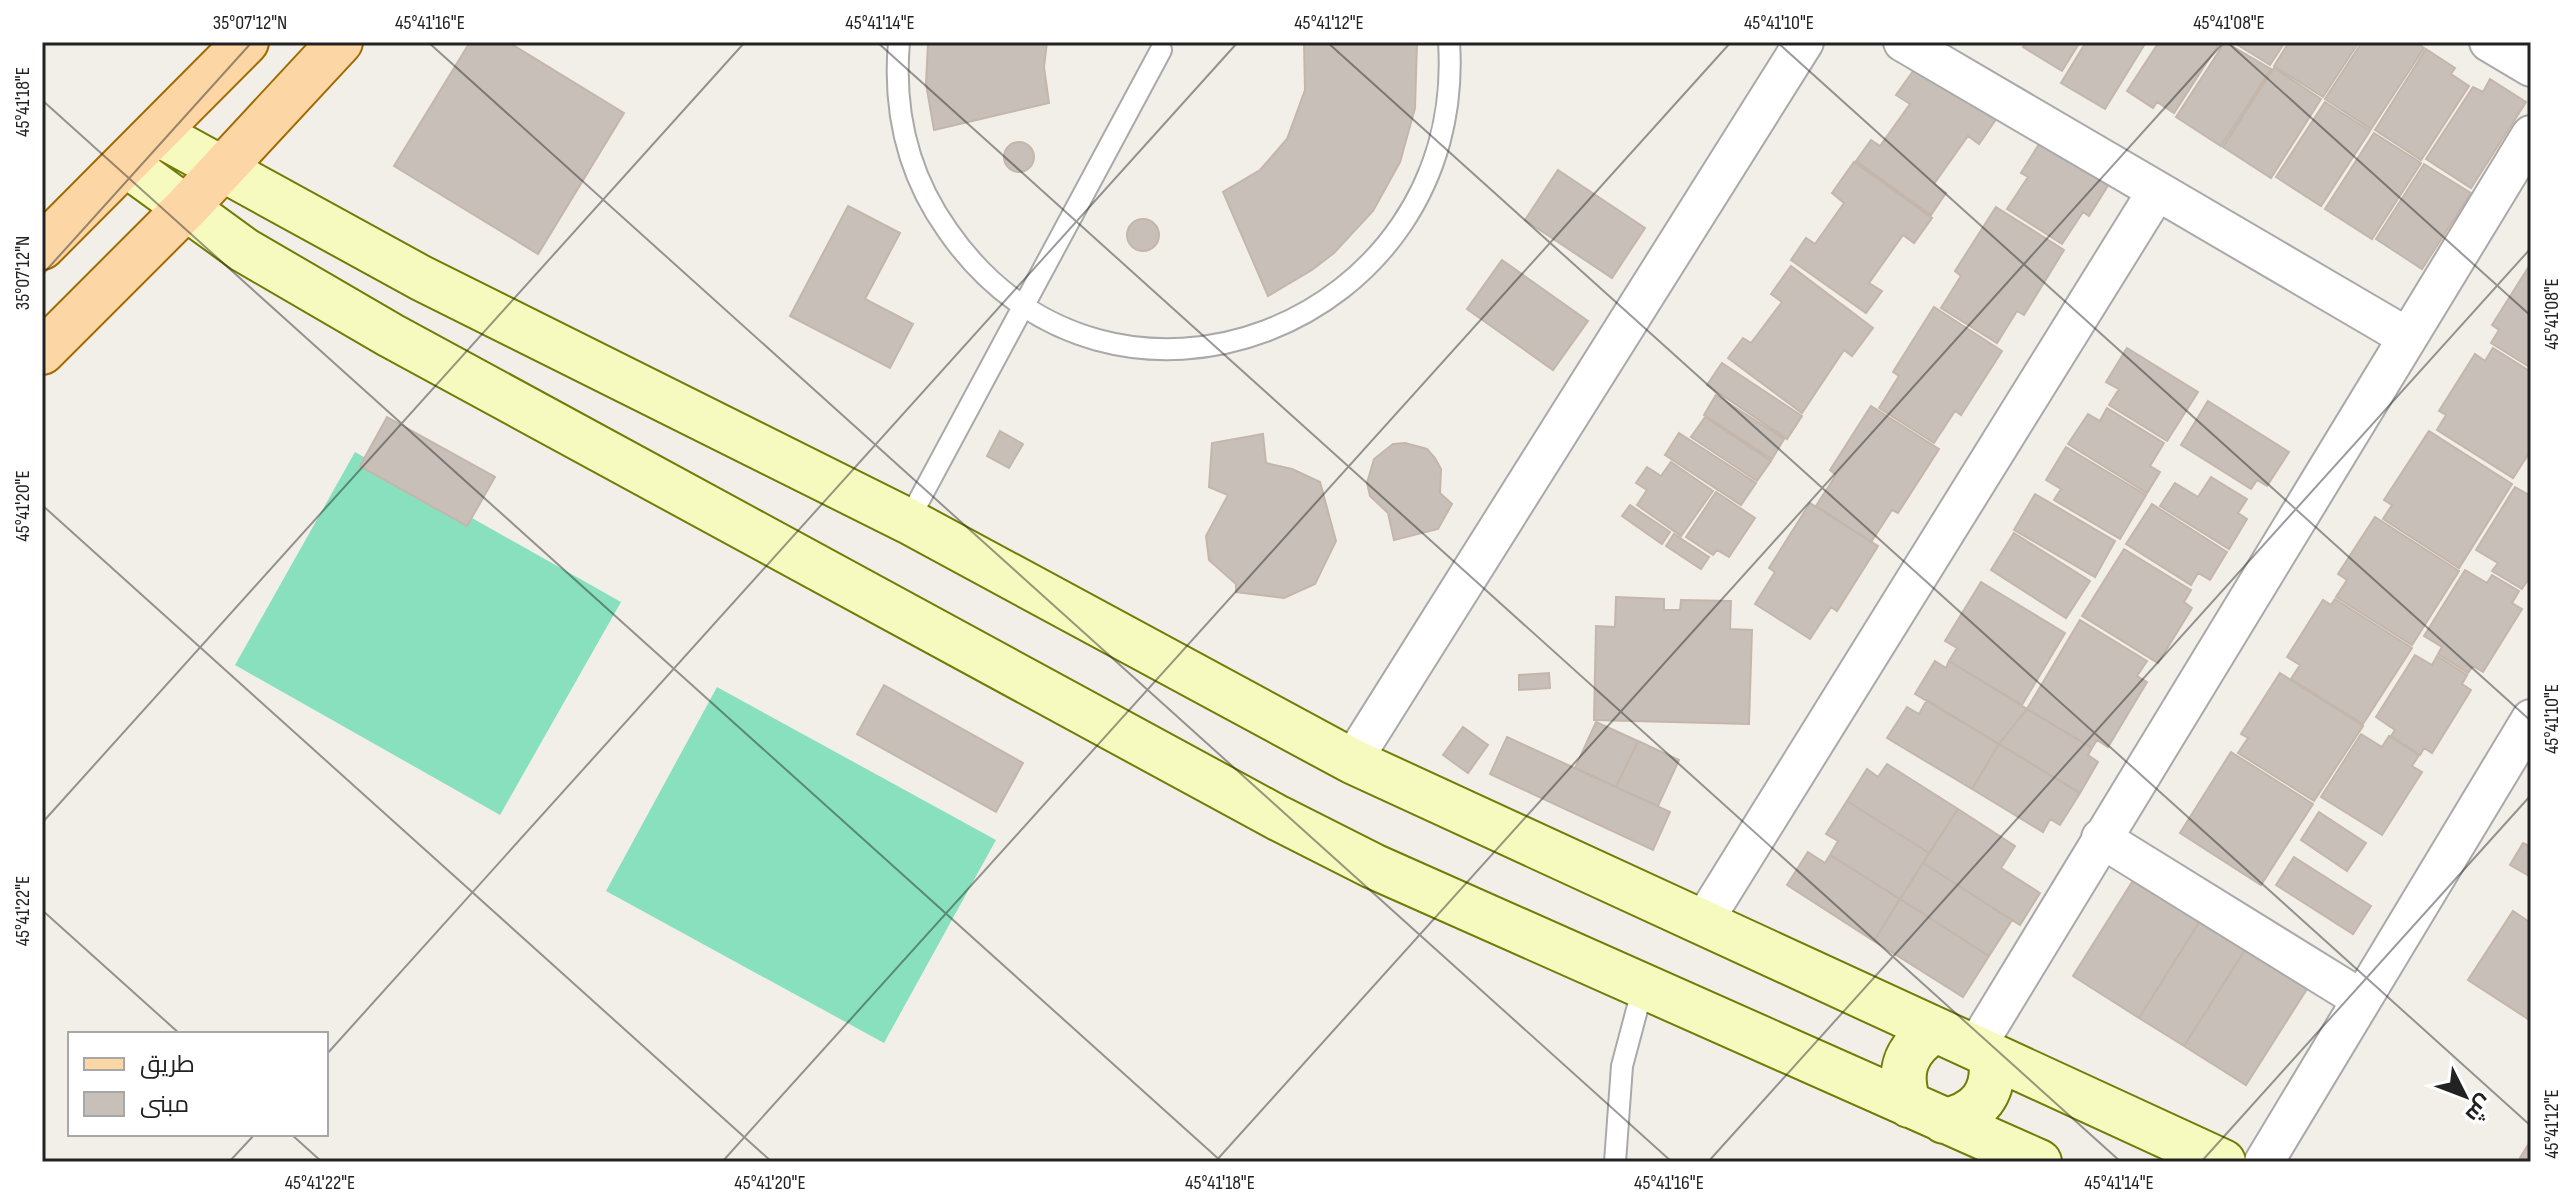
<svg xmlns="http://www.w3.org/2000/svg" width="2573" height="1204" viewBox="0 0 2573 1204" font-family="'Sofia Sans Condensed',Cairo,sans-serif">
<rect width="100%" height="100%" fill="#f2efe9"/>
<path fill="#88e0be" d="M355 452 621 602 500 815 235 665Z
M717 687 996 840 884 1043 606 891Z"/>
<path fill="#c7bfb8" stroke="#c4b6ab" stroke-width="2" d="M470 42H508L624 113 538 254 394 166Z
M928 42H1047L1044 67 1049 103 934 130 926 84Z
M1304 42H1417L1415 108 1400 162 1373 211 1334 253 1312 270 1268 296 1223 192 1260 170 1287 139 1305 90Z
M2026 42H2080L2062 71 2023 47Z
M2086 42H2146L2105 109 2061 83Z
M2159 42H2220L2174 113 2157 102 2153 108 2127 91Z
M2225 42 2271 69 2221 146 2176 117Z
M2233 42H2285L2270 65Z
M2289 42H2359L2323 97 2274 66Z
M2362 42H2415L2424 48 2371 129 2325 99Z
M2426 49 2455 68 2451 74 2469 86 2421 160 2375 130Z
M1919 63 1997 118 1979 144 1968 136 1934 184 1946 193 1931 215 1856 161 1871 140 1880 146 1910 104 1896 95Z
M2274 68 2321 99 2271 178 2223 147Z
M2490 79 2526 102 2471 188 2426 159 2473 87 2483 92Z
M2325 102 2370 131 2321 206 2276 177Z
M2374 133 2421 163 2372 239 2325 209Z
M2041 141 2109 184 2089 216 2083 212 2062 244 2007 209 2028 177 2021 173Z
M1004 157a15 15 0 1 1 30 0a15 15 0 1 1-30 0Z
M1854 162 1932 218 1914 243 1903 235 1869 283 1882 291 1866 313 1791 260 1806 238 1815 244 1844 203 1832 193Z
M2424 164 2471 193 2422 269 2376 239Z
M1558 170 1645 228 1612 278 1525 220Z
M848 206 900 233 865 299 913 324 890 368 790 316Z
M1996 207 2064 250 2024 315 2017 311 1997 343 1941 308 1961 276 1955 271Z
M1127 235a16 16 0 1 1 32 0a16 16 0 1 1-32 0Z
M1502 260 1588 321 1553 370 1467 309Z
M1791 266 1873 328 1852 356 1844 350 1802 413 1728 358 1743 338 1751 343 1782 302 1771 294Z
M2528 268 2531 270V368L2491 343 2499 330 2492 325Z
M1934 307 2002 351 1961 415 1955 411 1934 443 1879 408 1899 376 1893 372Z
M2127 348 2198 392 2167 441 2109 405 2119 389 2106 382Z
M2493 348 2531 372V450L2513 478 2437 430 2446 415 2439 411 2475 354 2485 361Z
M1722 363 1802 416 1787 439 1707 385Z
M1716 395 1784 439 1772 459 1704 415Z
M2208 401 2289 452 2267 486 2257 480 2251 489 2181 445Z
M1871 406 1939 449 1898 513 1892 510 1871 542 1816 506 1836 475 1830 470Z
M2107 408 2164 443 2150 466 2160 472 2147 493 2068 444 2088 414 2100 421Z
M387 417 495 477 467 526 360 466Z
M1705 417 1771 461 1757 481 1691 437Z
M1000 431 1023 444 1009 468 987 456Z
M2429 431 2512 484 2459 568 2383 519 2392 505 2384 500Z
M1679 433 1756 483 1741 505 1665 455Z
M1263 434 1266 463 1292 469 1320 482 1336 541 1315 584 1284 598 1236 592V584L1209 560 1206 536 1228 495 1209 487 1212 443Z
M1405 443 1427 449 1435 458 1441 469 1440 493 1452 504 1438 529 1394 540 1388 513 1370 496 1367 483 1374 459 1393 444Z
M2066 447 2146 495 2120 539 2054 500 2061 489 2046 480Z
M1671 462 1713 491 1681 536 1637 505 1647 490 1636 483 1647 467 1661 476Z
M2211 477 2247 499 2238 513 2247 519 2229 549 2160 506 2175 483 2198 497Z
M2515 487 2531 496V583L2527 581 2522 589 2492 571 2498 563 2476 550Z
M1716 492 1755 518 1729 557 1717 550 1713 555 1686 537Z
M2035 494 2115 541 2095 577 2014 530Z
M1810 503 1878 546 1837 611 1831 607 1810 639 1755 604 1775 572 1769 568Z
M2152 504 2227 552 2210 580 2198 573 2191 585 2126 544Z
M1630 505 1670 532 1662 544 1622 516Z
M2375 517 2459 571 2412 645 2336 597 2347 580 2338 574Z
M2014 533 2090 581 2066 618 1991 570Z
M1674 534 1709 557 1701 569 1666 546Z
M2124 549 2191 590 2184 602 2192 608 2158 663 2082 616Z
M2465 570 2487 583 2492 575 2519 591 2512 603 2522 609 2483 672 2473 666 2468 673 2438 654 2442 647 2424 636Z
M1981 582 2065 633 2022 705 1949 661 1957 648 1945 641Z
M1616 597 1664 599V610H1680L1681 600 1731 601 1730 629 1752 630 1749 724 1594 720 1596 626 1615 627Z
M2335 599 2412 648 2363 724 2291 679 2300 665 2287 657 2323 600 2331 605Z
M2080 620 2147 661 2137 676 2147 682 2108 747 2097 740 2092 748 2027 709Z
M2415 655 2432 665 2437 656 2467 675 2462 684 2471 690 2432 753 2424 748 2420 755 2391 736 2395 730 2376 717Z
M1935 661 1946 668 1949 661 2027 709 1999 744 1915 694Z
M1549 673 1550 688 1519 690V675Z
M2280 673 2363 726 2314 801 2238 753 2248 738 2241 734Z
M884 685 1023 763 996 812 857 734Z
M1927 700 1999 744 1972 789 1887 738 1907 707 1919 714Z
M2027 709 2092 748 2088 755 2098 762 2080 793 1999 744Z
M1596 722 1638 741 1616 787 1575 768Z
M1463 727 1488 745 1468 773 1443 755Z
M2361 734 2382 747 2389 736 2419 755 2412 766 2422 772 2382 835 2321 797Z
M1507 737 1670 812 1653 850 1490 774Z
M1638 741 1679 760 1658 806 1616 787Z
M1999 744 2080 793 2060 825 2050 819 2043 832 1972 789Z
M2231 752 2313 804 2261 885 2180 833Z
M1887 764 1958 809 1929 853 1847 801 1867 769 1878 777Z
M1847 801 1929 853 1900 899 1830 855 1838 841 1826 834Z
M1958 809 2015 846 2001 868 2040 893 2020 925 1923 863Z
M2319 812 2366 843 2347 871 2301 840Z
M2523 843 2531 847V877L2510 865Z
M1808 852 1825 863 1830 855 1900 899 1874 941 1787 885Z
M2294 857 2371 906 2353 934 2276 885Z
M1923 863 2012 920 1989 956 1900 899Z
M2134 879 2200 921 2139 1018 2073 976Z
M1900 899 1989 956 1963 997 1874 941Z
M2513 911 2531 923V1021L2468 980Z
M2200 921 2245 950 2184 1046 2139 1018Z
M2245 950 2307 989 2246 1085 2184 1046Z
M2531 1140V1162H2527L2520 1158Z"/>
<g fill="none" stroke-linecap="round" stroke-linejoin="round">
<defs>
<path id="lane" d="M899 42C893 110 908 175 948 231 1110 464 1468 327 1449 42
M908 521 1161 50
M1615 1162 1622 1066 1643 987"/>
<path id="street" d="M1903 42 2407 337
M2489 42 2531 67
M1352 761 1804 42
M2101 838 2361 999
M1703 922 2157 191
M1974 1050 2531 135
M2264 1162 2531 719"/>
<path id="secondary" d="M157 133 421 278 908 521 1352 761 2223 1162
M126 164 244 250 390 335 1278 818 1373 866 2039 1162
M1909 1105C1897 1072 1905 1049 1934 1031
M1944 1121C1979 1114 1996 1093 1991 1057"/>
<path id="primary" d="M42 247 246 42
M42 352 186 208 340 42"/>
</defs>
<use href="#lane" stroke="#a9a9a9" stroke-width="24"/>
<use href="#street" stroke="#a9a9a9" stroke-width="42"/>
<use href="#secondary" stroke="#707d05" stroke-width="48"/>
<use href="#primary" stroke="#a06b00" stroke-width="48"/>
<use href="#lane" stroke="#fff" stroke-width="20"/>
<use href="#street" stroke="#fff" stroke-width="38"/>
<use href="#secondary" stroke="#f7fabf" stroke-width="44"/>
<use href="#primary" stroke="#fcd6a4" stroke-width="44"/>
</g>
<path fill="none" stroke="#222" stroke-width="2" stroke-opacity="0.45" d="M428 42 1672 1162M877 42 2121 1162M1327 42 2531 1126M1777 42 2531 721M2227 42 2531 316M42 100 1222 1162M42 275 252 42M42 505 772 1162M42 823 745 42M42 910 180 1034M326 1055 1238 42M291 1134 322 1162M229 1162 255 1134M722 1162 1731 42M1215 1162 2224 42M1708 1162 2531 248M2201 1162 2531 795"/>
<rect width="2573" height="1204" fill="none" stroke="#ffffff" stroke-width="88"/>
<rect x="68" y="1032" width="260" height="104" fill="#ffffff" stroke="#a7a7a7" stroke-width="2"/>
<rect x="84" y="1058" width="40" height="12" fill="#fcd6a4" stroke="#a7a7a7" stroke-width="2"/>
<text x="140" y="1072" font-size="24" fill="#222222">طريق</text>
<rect x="84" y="1092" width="40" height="24" fill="#c7bfb8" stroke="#a7a7a7" stroke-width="2"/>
<text x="140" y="1112" font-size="24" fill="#222222">مبنى</text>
<g transform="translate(2465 1096) rotate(132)" stroke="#ffffff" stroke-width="6" paint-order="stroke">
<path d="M0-6L14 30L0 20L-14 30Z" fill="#222222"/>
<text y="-12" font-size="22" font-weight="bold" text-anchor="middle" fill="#222222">ش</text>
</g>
<rect x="44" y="44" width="2485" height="1116" fill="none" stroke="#222" stroke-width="3"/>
<g font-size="20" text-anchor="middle" fill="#222">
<text x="250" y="29">35°07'12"N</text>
<text x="430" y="29">45°41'16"E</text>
<text x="880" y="29">45°41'14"E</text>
<text x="1329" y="29">45°41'12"E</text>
<text x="1779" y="29">45°41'10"E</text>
<text x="2229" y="29">45°41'08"E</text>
<text transform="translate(22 102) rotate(-90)" y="7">45°41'18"E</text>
<text transform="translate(22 273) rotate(-90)" y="7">35°07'12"N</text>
<text transform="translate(2551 314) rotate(-90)" y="7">45°41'08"E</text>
<text transform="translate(22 506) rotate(-90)" y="7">45°41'20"E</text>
<text transform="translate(2551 719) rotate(-90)" y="7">45°41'10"E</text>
<text transform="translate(22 911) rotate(-90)" y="7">45°41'22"E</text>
<text transform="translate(2551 1124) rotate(-90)" y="7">45°41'12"E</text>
<text x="320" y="1189">45°41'22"E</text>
<text x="770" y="1189">45°41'20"E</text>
<text x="1220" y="1189">45°41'18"E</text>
<text x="1669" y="1189">45°41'16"E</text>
<text x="2119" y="1189">45°41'14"E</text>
</g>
</svg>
